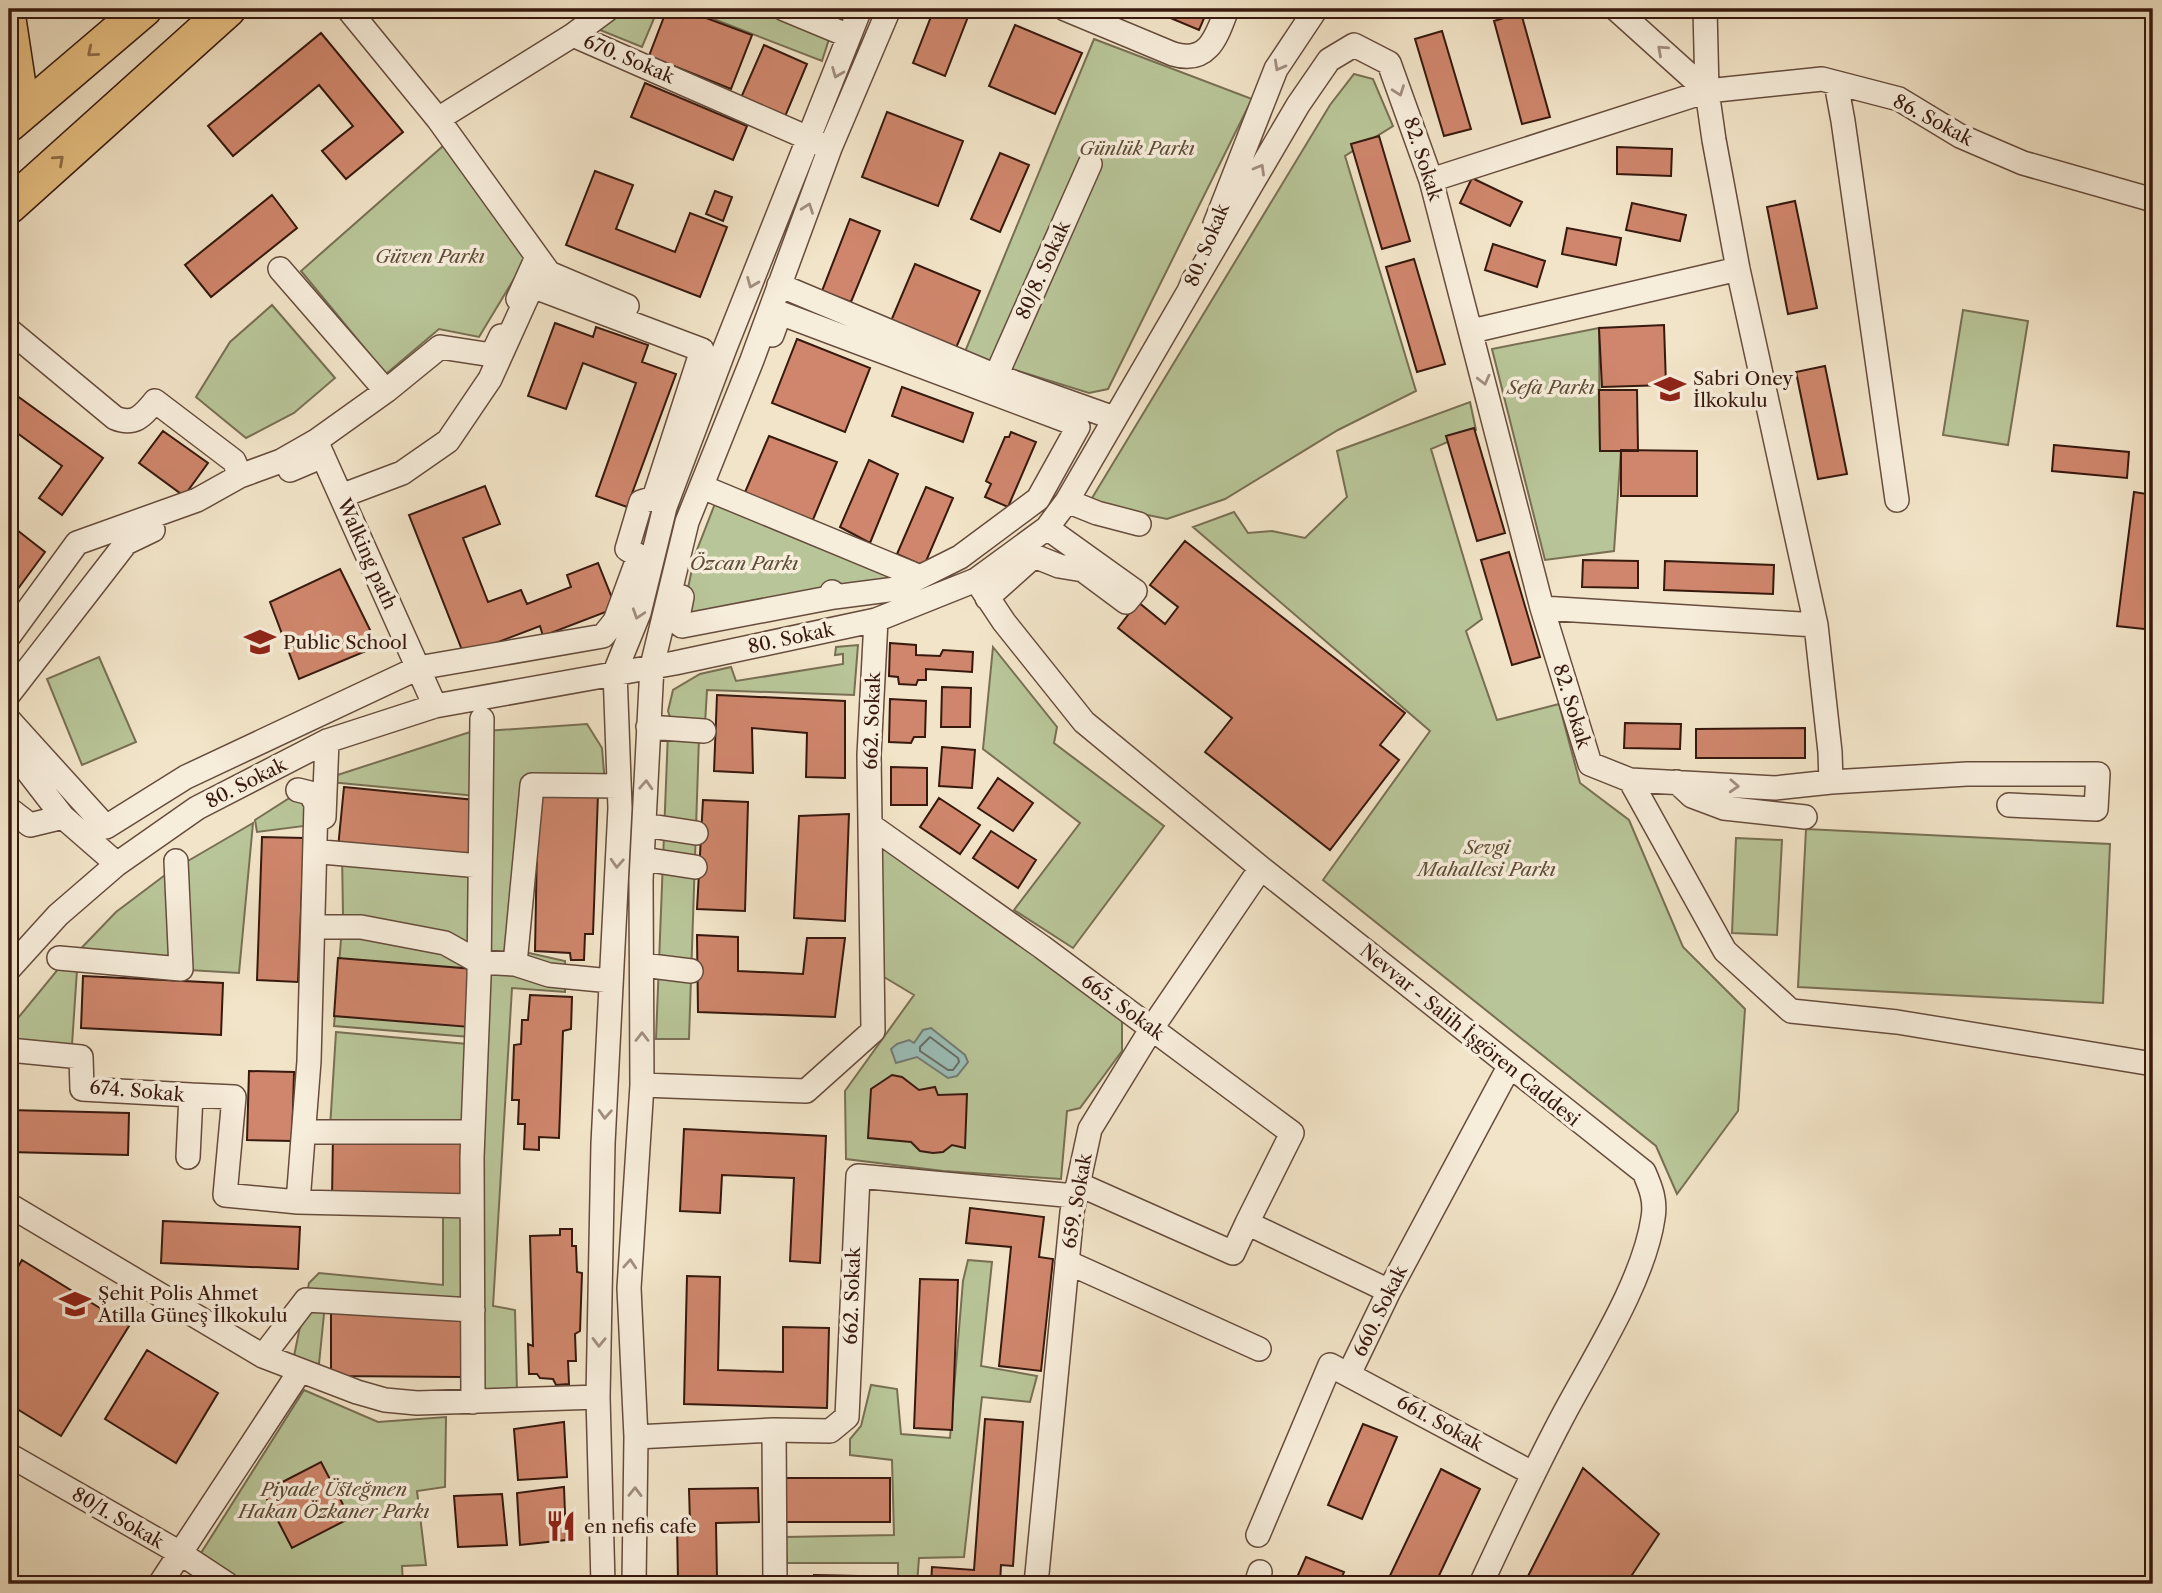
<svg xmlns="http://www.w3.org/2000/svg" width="2162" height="1593" viewBox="0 0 2162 1593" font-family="'Libre Caslon Text',serif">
<rect width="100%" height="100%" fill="#f2e4c8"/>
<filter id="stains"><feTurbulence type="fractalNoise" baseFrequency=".00286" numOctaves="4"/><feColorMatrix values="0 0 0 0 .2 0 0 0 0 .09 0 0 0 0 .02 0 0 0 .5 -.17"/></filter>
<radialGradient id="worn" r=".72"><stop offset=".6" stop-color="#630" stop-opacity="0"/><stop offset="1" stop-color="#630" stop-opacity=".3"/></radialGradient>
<path fill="#b8c598" stroke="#786f53" stroke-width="2" d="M620 9H658L642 47 595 28Z
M688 9H761L830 36 822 61Z
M1094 39 1252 99 1108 389 1089 393 964 354Z
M1354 74 1373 79 1393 126 1345 156 1416 391 1338 430 1225 499 1167 519 1089 503 1330 105Z
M443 146 526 259 479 337 439 329 386 374 301 271Z
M272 305 335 378 294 413 246 438 196 397 230 342Z
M1963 310 2028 321 2008 445 1943 435Z
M1599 328 1600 450H1621L1614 551 1545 560 1492 349Z
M1470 402 1476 430 1431 449 1482 619 1466 631 1497 720 1559 704 1580 783 1629 820 1683 947 1745 1009 1738 1111 1677 1194 1656 1146 1323 880 1430 731 1193 527 1234 512 1248 533 1272 531 1305 538 1347 497 1337 451Z
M716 501 899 580 681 621 695 555Z
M858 645 854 695 707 690 705 724 672 723 668 711 673 690 700 674 731 667 736 681 843 664V654L835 655 836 647Z
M993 647 1057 727 1054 743 1164 826 1073 948 1014 910 1080 823 983 749Z
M99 657 136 742 82 765 47 679Z
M587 724 602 748 605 784 523 782 520 951 565 961V992L512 988 493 1306 515 1310 517 1393 476 1394 467 1303 325 1304 319 1364 293 1361 309 1283 319 1273 443 1285V1213L476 1212 470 1037 334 1026 343 915 342 852 487 797 319 781 470 732Z
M668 732 699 737 689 1039H656Z
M308 796 312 825 257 832 255 820 291 797Z
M253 823 239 973 67 963 116 912 169 872Z
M1806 829 2110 844 2103 1003 1798 987Z
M1736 838 1782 840 1777 935 1732 933Z
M879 841 1122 1013V1051L1080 1108 1067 1111 1061 1179 943 1171 846 1159 845 1091 914 995 884 977Z
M59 968 77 970 72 1045 9 1041V1029Z
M336 1032 467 1044 468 1128H330Z
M968 1260 992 1262 981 1366 1037 1376 1030 1402 982 1397 964 1557 919 1558 917 1584H898V1563H787L785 1537 894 1535 892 1460 850 1455V1439L861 1426 871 1385 897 1389 901 1434 950 1438 963 1281Z
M304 1390 378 1422 446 1417 445 1487 417 1491 426 1565 402 1566 403 1584H243L201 1553Z"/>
<path fill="#9bbeb8" stroke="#737c74" stroke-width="2" d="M931 1028 965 1055 968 1062 957 1076 948 1078 917 1057 896 1063 891 1049 897 1044 909 1040 914 1043 923 1030Z"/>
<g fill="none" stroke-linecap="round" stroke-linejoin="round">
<path stroke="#696c63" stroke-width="2" d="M930 1037 958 1058 959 1062 953 1070H948L920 1051V1047Z"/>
</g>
<path fill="#cf866c" stroke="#37190e" stroke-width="2" d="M667 9H682L752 35 731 89 649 56Z
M934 9H971L945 76 913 63Z
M1149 9H1208L1199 30Z
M1521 13 1550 117 1522 124 1494 21Z
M1015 25 1082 53 1055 114 989 86Z
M1442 31 1471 129 1444 136 1415 39Z
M321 33 403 132 346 179 322 151 353 126 319 85 233 156 208 126Z
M764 45 807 64 784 119 740 100Z
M645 83 747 126 733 160 631 117Z
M887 112 963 141 938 206 862 177Z
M1379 136 1410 241 1382 249 1351 144Z
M1617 147 1672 149 1671 176 1617 174Z
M1000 153 1029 165 1000 232 971 219Z
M595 171 633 185 616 229 675 252 690 213 727 227 700 297 566 245Z
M1472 178 1522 202 1510 226 1460 203Z
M715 191 732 197 723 221 706 214Z
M272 195 297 228 211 297 185 265Z
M1795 201 1817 308 1788 314 1767 207Z
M1632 203 1686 215 1680 241 1626 230Z
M850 219 880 231 851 302 822 291Z
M1567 228 1621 238 1616 265 1562 254Z
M1493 244 1545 261 1537 287 1485 270Z
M1414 259 1445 364 1417 372 1386 267Z
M915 264 980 291 956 348 891 321Z
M555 323 593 337 596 327 648 345 642 362 676 374 627 507 596 496 636 383 583 363 566 409 528 396Z
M1664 325 1666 385 1602 387 1599 328Z
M797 339 870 368 845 432 772 403Z
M1825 366 1847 474 1818 479 1796 372Z
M902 387 973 413 963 442 892 416Z
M9 390 103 458 62 515 39 498 62 466 9 427Z
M1599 390H1637L1638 451H1600Z
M1474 428 1505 533 1477 541 1446 436Z
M163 431 208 463 184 496 139 463Z
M1011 432 1036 442 1008 507 985 497 991 484 986 481 1005 437H1009Z
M769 436 837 462 812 522 743 497Z
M2054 445 2129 452 2127 478 2052 471Z
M1621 450 1697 451V496H1621Z
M869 460 898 474 870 543 840 527Z
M485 486 500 524 463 538 488 602 521 590 527 604 571 587 567 575 598 563 616 608 543 636 540 626 464 655 409 515Z
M926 487 953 498 924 566 897 554Z
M2134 492 2153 495V630L2117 626Z
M17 530 45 552 9 601V541Z
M1185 541 1405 713 1380 745 1399 760 1330 850 1205 752 1232 718 1118 628 1138 602 1165 624 1178 607 1150 585Z
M1509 552 1540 657 1512 665 1481 560Z
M1583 560 1638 561V588L1582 587Z
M1665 561 1774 565 1773 594 1664 590Z
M340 569 378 646 299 679 270 602Z
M890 643 916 645V655L940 656 943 650 973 652 972 672 926 669V680H918L916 685 899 684 898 677 889 676Z
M942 687 971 688 970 727H941Z
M717 695 845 701V778L806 777 807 733 752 728 753 773 714 771Z
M890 699 926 701 925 737H914L911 743 889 742Z
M1625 723 1681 724 1680 749 1624 748Z
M1805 728V758H1696V729Z
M942 747 975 750 972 788 939 786Z
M891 767 927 768V805H891Z
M998 778 1033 803 1013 831 978 808Z
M344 787 475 800 469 861 338 848Z
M538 791 598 794 593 934H585L584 960H571L570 953 535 951Z
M939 798 980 825 960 854 920 827Z
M703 800 748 802 745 911 697 909Z
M849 814 845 921 794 918 799 816Z
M991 831 1036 860 1018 888 973 858Z
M262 837 304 838 298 982 257 980Z
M697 935 738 937V971L803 974 807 938H845L835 1017 698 1012Z
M338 958 474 969 470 1027 334 1016Z
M83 976 223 983 221 1035 81 1028Z
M530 995 572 997 571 1029 563 1031 559 1138 539 1137V1150L524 1149 525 1124H518L519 1100H512L514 1045 521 1044 522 1020H528Z
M249 1071 294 1072 292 1141 247 1140Z
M892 1075 902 1077 919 1090 935 1087 938 1095 967 1094 965 1148 952 1145 943 1152 933 1153 920 1151 911 1142 868 1138 871 1089Z
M9 1110 129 1113 128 1155 9 1152Z
M684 1129 826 1136 820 1263 790 1261 794 1178 722 1175 720 1213 680 1211Z
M333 1134 465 1137 464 1201 332 1199Z
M970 1208 1044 1217 1039 1257 1053 1259 1041 1371 999 1366 1011 1247 966 1243Z
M163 1221 300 1227 298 1269 161 1263Z
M560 1229H572V1246H576L577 1272 582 1273 580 1331 575 1334 576 1361H568L569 1384 556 1385 553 1379 540 1378 537 1374H529L528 1344 533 1346 530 1236 560 1235Z
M22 1260 129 1326 61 1436 9 1404V1283Z
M687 1276 720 1277 718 1370 783 1372V1327L829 1328 827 1408 684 1404Z
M920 1279 958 1280 952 1430 914 1428Z
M331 1309H463V1377L331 1376Z
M147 1350 218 1393 176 1463 105 1419Z
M985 1419 1023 1422 1013 1566 1001 1565 1000 1584H931L932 1567 974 1570Z
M564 1422 567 1477 518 1480 514 1429Z
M1363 1424 1397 1437 1362 1519 1328 1505Z
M321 1462 350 1518 292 1548 263 1492Z
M1583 1468 1659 1534 1626 1584H1524Z
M1441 1469 1480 1489 1435 1584H1386Z
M783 1478H890V1522H784Z
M564 1487 566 1540 520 1545 517 1493Z
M758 1488 759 1522 716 1523 717 1578 758 1577V1584H692V1582H678L677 1523H690L689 1489Z
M502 1494 507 1545 458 1547 454 1496Z
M1306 1557 1344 1572 1339 1584H1294Z
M814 1575 858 1576 859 1584H884H814Z"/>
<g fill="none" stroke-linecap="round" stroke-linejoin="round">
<defs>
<path id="minor" d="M348 9 438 119 573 35 824 145
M784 9 849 36
M1065 9 1173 54C1209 65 1217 35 1227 9
M1616 9 1707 91
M573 35 608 9
M1836 83 1843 121 1897 500
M438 119 549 273 627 306
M1431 180 1707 91 1822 79 1899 99 1960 136 2023 163 2153 200
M1215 224 1276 69 1316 9
M280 269 386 391
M779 285 996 376 1114 418
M1189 291 1298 105 1329 60 1354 45 1389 63 1431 180 1542 608 1590 764 1630 780 1775 788 1831 782 1830 752 1816 625 1738 269 1714 140 1707 91 1705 9
M518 299 537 257
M9 330 115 418C134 426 143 416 155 401L234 461 240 476
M1472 331 1738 269
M772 335 780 313 1070 422 1078 427 1038 499 960 557 896 589 834 597
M996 376 1090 164
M317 443 435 706
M290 470 323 456
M712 491 920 577
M1067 501 1097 513 1139 524
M976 580 1004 622 1084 722 1261 868 1644 1172C1651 1188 1656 1201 1653 1218 1644 1280 1595 1356 1565 1412 1535 1468 1508 1526 1481 1584
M682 597 677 622 682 626 834 597 832 592
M987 598 1034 556 1059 566 1083 570 1126 602 1135 591 1047 528
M1542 608 1816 625
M9 636 77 543 197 500 240 476 281 461 316 441 386 391 440 347 492 355 501 336
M9 694 126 543 153 530
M9 720 106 827 186 777 418 668 603 636 615 621 639 556 627 549 641 502 654 498 702 350 532 286 490 379 448 441 402 473 341 496
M648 727 704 731
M9 747 63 817 117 864
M1630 780 1725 951 1791 1011 1897 1022 2153 1064
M1677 782 1692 796 1724 808 1805 817
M1831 782 1967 774H2098L2096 809 2009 805
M298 790 310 793 316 804 309 1061 298 1202 472 1206
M9 809 30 825 63 817
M324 817 327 741
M644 825 696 833
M870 825 1042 947 1292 1133 1247 1223
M322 852 480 866
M643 859 695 867
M318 927H361L445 943 479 962 515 964 549 975 611 981
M59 958 181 969 176 861
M515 964 532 785 619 786
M643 965 691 971
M9 969 58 915 117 864 197 808 327 741 435 706 675 663 876 620 976 580 1047 528 1067 501 1189 291 1194 279
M9 1050 81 1057 82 1089 191 1095 188 1157
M642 1085 806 1091 873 1031 869 755 876 620
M191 1095 234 1097 225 1195 298 1202
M310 1132H473
M1078 1184 1233 1253 1247 1223 1389 1291
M9 1205 263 1356 357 1392 385 1400 417 1403 598 1397
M1067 1262 1259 1349
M263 1356 306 1300 473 1310
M1349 1374 1389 1291 1509 1067
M473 1402 472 1157 479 977 482 719
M774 1430 775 1584
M636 1437 774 1430 830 1431 847 1417 858 1176 1075 1196
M9 1455 180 1553 227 1584
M1258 1535 1330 1365 1532 1473
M160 1584 300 1371
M603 1584 598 1397 603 1144 620 808 615 672 639 613 665 507 725 348 860 9
M634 1584 636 1437 629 1288 642 1085 641 880 652 666 687 522 752 360 830 148 889 9
M1036 1584 1072 1212 1090 1129 1152 1028 1261 868
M1256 1584 1260 1572"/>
<path id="major" d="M9 9 24 108"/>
<path id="highway" d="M9 124 144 9
M9 206 228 9"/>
</defs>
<use href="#minor" stroke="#664c3c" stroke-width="26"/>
<use href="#major" stroke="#37190e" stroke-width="33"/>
<use href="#highway" stroke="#37190e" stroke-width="38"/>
<use href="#minor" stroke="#f7eddb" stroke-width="23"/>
<use href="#major" stroke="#e9c284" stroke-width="30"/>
<use href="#highway" stroke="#e9c284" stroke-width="35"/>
</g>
<defs><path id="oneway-chevron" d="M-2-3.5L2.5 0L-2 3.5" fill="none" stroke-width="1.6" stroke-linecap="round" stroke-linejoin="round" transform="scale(1.75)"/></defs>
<g stroke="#a18e7f">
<use href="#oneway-chevron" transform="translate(1662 50) rotate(-138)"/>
<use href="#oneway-chevron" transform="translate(1279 66) rotate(119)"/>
<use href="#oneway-chevron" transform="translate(837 73) rotate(112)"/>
<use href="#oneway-chevron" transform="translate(1399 91) rotate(70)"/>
<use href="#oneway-chevron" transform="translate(1260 169) rotate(-60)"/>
<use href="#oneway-chevron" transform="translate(808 208) rotate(-70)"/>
<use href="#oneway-chevron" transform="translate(752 283) rotate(112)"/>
<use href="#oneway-chevron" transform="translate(1484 380) rotate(76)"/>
<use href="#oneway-chevron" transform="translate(638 614) rotate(108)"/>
<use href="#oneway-chevron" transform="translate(646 785) rotate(-87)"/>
<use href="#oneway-chevron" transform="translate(1734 786) rotate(3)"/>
<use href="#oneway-chevron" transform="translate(617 863) rotate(93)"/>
<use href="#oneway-chevron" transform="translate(642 1037) rotate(-90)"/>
<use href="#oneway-chevron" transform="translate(605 1114) rotate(93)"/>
<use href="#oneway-chevron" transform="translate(630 1264) rotate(-86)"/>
<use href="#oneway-chevron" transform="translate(599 1342) rotate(91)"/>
<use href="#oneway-chevron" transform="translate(635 1492) rotate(-89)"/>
</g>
<g stroke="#906e49">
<use href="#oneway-chevron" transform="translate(92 52) rotate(140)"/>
<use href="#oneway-chevron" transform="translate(59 160) rotate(-42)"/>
</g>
<defs>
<symbol id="school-bare" viewBox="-9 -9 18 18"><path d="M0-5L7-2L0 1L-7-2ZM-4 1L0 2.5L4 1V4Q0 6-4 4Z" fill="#8f2418" stroke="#f7eddb" stroke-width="2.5" paint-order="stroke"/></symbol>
<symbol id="restaurant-bare" viewBox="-9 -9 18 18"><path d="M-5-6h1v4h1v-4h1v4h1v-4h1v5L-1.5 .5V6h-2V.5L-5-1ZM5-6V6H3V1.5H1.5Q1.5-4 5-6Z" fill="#8f2418" stroke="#f7eddb" stroke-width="2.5" paint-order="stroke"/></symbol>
</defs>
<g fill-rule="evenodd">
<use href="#school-bare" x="1648" y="367" width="44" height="44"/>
<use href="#school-bare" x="238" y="620" width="44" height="44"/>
<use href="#school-bare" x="53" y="1282" width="44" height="44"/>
<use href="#restaurant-bare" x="539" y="1504" width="44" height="44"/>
</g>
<g text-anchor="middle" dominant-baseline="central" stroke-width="7" stroke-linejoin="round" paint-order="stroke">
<g font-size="19" fill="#37190e" stroke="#f7eddb">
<text transform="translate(629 59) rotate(23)">670. Sokak</text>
<text transform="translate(1933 120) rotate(28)">86. Sokak</text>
<text transform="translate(1423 159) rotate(72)">82. Sokak</text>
<text transform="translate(1207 245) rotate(-68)">80. Sokak</text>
<text transform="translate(1043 270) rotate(-66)">80/8. Sokak</text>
<text transform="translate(367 554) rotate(66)">Walking path</text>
<text transform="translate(791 638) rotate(-12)">80. Sokak</text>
<text transform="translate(1572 706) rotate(73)">82. Sokak</text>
<text transform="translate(872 721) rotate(-88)">662. Sokak</text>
<text transform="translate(246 783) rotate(-27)">80. Sokak</text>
<text transform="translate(1123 1007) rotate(36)">665. Sokak</text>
<text transform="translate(1470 1035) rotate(39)">Nevvar - Salih İşgören Caddesi</text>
<text transform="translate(137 1091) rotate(5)">674. Sokak</text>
<text transform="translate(1077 1201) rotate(-80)">659. Sokak</text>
<text transform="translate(852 1296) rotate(-88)">662. Sokak</text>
<text transform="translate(1380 1311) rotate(-64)">660. Sokak</text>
<text transform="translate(1440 1423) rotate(29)">661. Sokak</text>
<text transform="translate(118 1518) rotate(30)">80/1. Sokak</text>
</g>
<g font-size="19" font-style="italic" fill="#5e4d37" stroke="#f7eddb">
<text x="1137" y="148">Günlük Parkı</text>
<text x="430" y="256">Güven Parkı</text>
<text x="1551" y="387">Sefa Parkı</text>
<text x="744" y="563">Özcan Parkı</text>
<text x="1487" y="847">Sevgi<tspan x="1487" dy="22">Mahallesi Parkı</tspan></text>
<text x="334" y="1489">Piyade Üsteğmen<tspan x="334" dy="22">Hakan Özkaner Parkı</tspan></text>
</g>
<g font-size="19" fill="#37190e" stroke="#f7eddb" text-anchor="start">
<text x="1693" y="378">Sabri Oney<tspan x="1693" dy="22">İlkokulu</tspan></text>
<text x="283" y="642">Public School</text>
<text x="98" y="1293">Şehit Polis Ahmet<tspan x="98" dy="22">Atilla Güneş İlkokulu</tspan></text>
<text x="584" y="1526">en nefis cafe</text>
</g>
</g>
<rect width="2162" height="1593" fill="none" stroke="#f2e4c8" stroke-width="35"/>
<rect x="10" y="10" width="2141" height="1572" fill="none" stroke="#37190e" stroke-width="3.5"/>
<rect x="18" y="18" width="2127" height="1558" fill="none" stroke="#37190e" stroke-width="2"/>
<rect width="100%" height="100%" filter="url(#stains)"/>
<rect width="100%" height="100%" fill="url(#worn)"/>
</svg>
